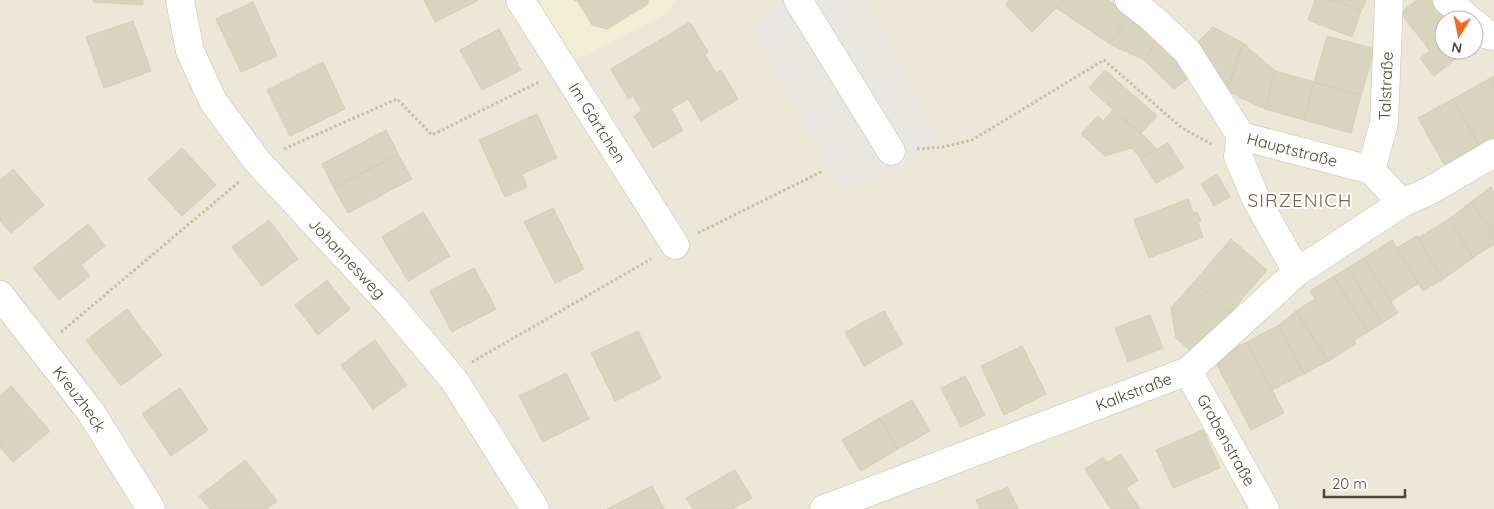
<svg xmlns="http://www.w3.org/2000/svg" width="1494" height="509" viewBox="0 0 1494 509" font-family="Quicksand,sans-serif">
<rect width="100%" height="100%" fill="#f6f5ea"/>
<path fill="#ebe8d8" fill-rule="evenodd" d="M0 0H1494V509H0ZM1444 20H1474V50H1444Z"/>
<path fill="#f1eed3" d="M533 0H676L666 14 568 64Z"/>
<path fill="#e8e7e2" d="M788 0H866L940 143 843 193 750 24Z"/>
<path fill="#d9d4bf" stroke="#d5ceb1" d="M93 0H143V5L93 2Z
M424 0H477V1L435 22Z
M574 0H648V4L607 29 592 25 577 0Z
M1009 0H1064L1032 32 1006 5Z
M1064 0H1108L1129 15 1110 44 1056 8Z
M1315 0H1332L1361 11 1352 37 1308 20Z
M1332 0H1366L1361 11Z
M1417 0H1442L1456 20H1444V29L1425 44 1400 13Z
M253 2 277 56 241 72 216 19Z
M1129 15 1158 38 1144 60 1110 44Z
M133 21 151 71 104 88 86 37Z
M690 22 708 52 705 55 716 73 721 70 738 99 701 121 688 99 671 109 683 130 653 148 634 116 642 111 633 96 628 99 611 69Z
M1213 27 1243 43 1227 91 1196 44Z
M499 29 521 70 482 90 460 50Z
M1444 29V50H1467L1434 76 1420 58 1430 51 1425 44Z
M1327 36 1375 49 1361 95 1314 82Z
M1158 38 1194 74 1174 89 1144 60Z
M1243 43 1275 71 1265 109 1227 91Z
M323 62 345 109 290 136 267 90Z
M1105 70 1157 116 1140 134 1089 88Z
M1275 71 1314 82 1304 120 1265 109Z
M1494 76V88L1489 79Z
M1489 79 1494 88V139L1480 147 1453 99Z
M1314 82 1361 95 1351 133 1304 120Z
M1453 99 1480 147 1445 166 1418 118Z
M1113 110 1141 133 1157 149 1141 158 1131 148 1105 156 1081 134 1098 116 1103 121Z
M537 114 557 158 522 174 527 187 505 197 479 140Z
M386 130 398 154 334 188 322 164Z
M1168 143 1184 168 1156 183 1140 159Z
M182 148 216 185 182 216 148 179Z
M398 154 412 179 348 213 334 188Z
M13 169 44 205 11 233 0 221V180Z
M1217 174 1230 197 1214 206 1201 184Z
M1491 187 1494 192V236L1471 202Z
M1188 199 1193 213 1197 212 1201 221 1198 222 1203 237 1149 258 1134 220Z
M1471 202 1494 236V244L1473 258 1449 219Z
M553 208 584 269 555 283 524 222Z
M423 212 450 256 408 281 382 237Z
M1449 219 1473 258 1443 279 1418 238Z
M269 220 298 259 262 286 232 247Z
M88 224 105 246 81 265 90 276 59 300 33 268Z
M1417 236 1443 279 1423 291 1397 248Z
M1231 239 1267 270 1230 313 1194 282Z
M1392 240 1419 283 1391 301 1364 258Z
M1364 258 1398 313 1382 323 1348 268Z
M474 268 496 309 452 332 430 291Z
M1348 268 1382 323 1368 332 1334 276Z
M1334 276 1368 332 1354 340 1356 344 1328 361 1296 311 1315 299 1310 291Z
M327 280 350 309 318 335 295 305Z
M1194 282 1230 313 1194 354 1176 338 1171 308Z
M127 309 162 355 121 386 86 340Z
M884 311 903 344 864 366 845 332Z
M1296 311 1328 361 1304 374 1279 325Z
M1150 315 1163 348 1128 362 1115 328Z
M1279 325 1304 374 1272 390 1247 342Z
M638 331 661 378 615 401 591 353Z
M375 340 407 385 373 409 341 365Z
M1247 342 1284 413 1251 430 1214 359Z
M1022 346 1046 394 1004 415 981 366Z
M566 373 589 419 543 442 519 396Z
M965 376 985 415 961 427 941 388Z
M11 386 50 431 13 462 0 447V396Z
M180 388 208 430 171 456 142 414Z
M912 400 930 431 898 449 880 418Z
M880 418 898 449 861 471 842 440Z
M1203 430 1220 468 1173 488 1156 450Z
M1121 454 1138 480 1126 488 1140 509H1111L1085 469 1103 457 1107 463Z
M245 460 277 501 267 509H210L199 496Z
M735 470 752 498 732 509H693L686 498Z
M652 486 664 509H607Z
M1008 487 1018 509H980L976 500Z"/>
<g fill="none" stroke-linecap="round" stroke-linejoin="round">
<defs>
<g id="minor">
<path id="s1" d="M180 0 190 51 213 101 257 161 390 304 454 380 535 509"/>
<path id="s2" d="M520 0 675 245"/>
<path d="M798 0 891 151"/>
<path id="s3" d="M1129 0 1152 18 1187 51 1241 136 1371 170 1402 203"/>
<path d="M1447 0 1470 20"/>
<path d="M1474 23 1488 35 1494 36"/>
<path d="M1241 136 1238 156 1256 199 1297 272"/>
<path id="s4" d="M1371 170 1384 123 1389 0"/>
<path id="s5" d="M0 295 90 411 151 509"/>
<path id="s6" d="M1188 371 1265 509"/>
<path id="s7" d="M824 509 1188 371 1297 272 1402 203 1429 191 1494 153"/>
</g>
</defs>
<use href="#minor" stroke="#c3c0ac" stroke-width="29"/>
<path stroke="#c6bf9c" stroke-width="3" stroke-dasharray="2.5 2.5" stroke-linecap="butt" d="M284 149 397 99 432 135 539 82
M917 149 943 147 972 140 1104 60 1182 128 1213 145
M698 233 823 171
M61 332 240 181
M472 362 651 259"/>
<use href="#minor" stroke="#fff" stroke-width="28"/>
</g>
<g text-anchor="middle" dominant-baseline="central" stroke-width="4" stroke-linejoin="round" paint-order="stroke">
<g font-size="16" fill="#4c4837" stroke="#fff">
<text stroke="none"><textPath href="#s4" startOffset="86">Talstraße</textPath></text>
<text stroke="none"><textPath href="#s2" startOffset="145">Im Gärtchen</textPath></text>
<text stroke="none"><textPath href="#s3" startOffset="231">Hauptstraße</textPath></text>
<text stroke="none"><textPath href="#s1" startOffset="314">Johannesweg</textPath></text>
<text stroke="none"><textPath href="#s7" startOffset="331">Kalkstraße</textPath></text>
<text stroke="none"><textPath href="#s5" startOffset="131">Kreuzheck</textPath></text>
<text stroke="none"><textPath href="#s6" startOffset="79">Grabenstraße</textPath></text>
</g>
<g font-size="19" letter-spacing="1" fill="#70684d" stroke="#fff">
<text x="1300" y="200">SIRZENICH</text>
</g>
</g>
<g transform="translate(1459 35) rotate(190)"><circle r="24" fill="#ffffff" stroke="#b7b6af"/>
<path d="M0-4L9 19L0 12L-9 19Z" fill="#ff6619"/>
<text y="-8" font-size="14" font-weight="bold" text-anchor="middle" fill="#4c4837">N</text>
</g>
<path d="M1324 489v8h81v-8" fill="none" stroke="#4c4837" stroke-width="2.5"/>
<text x="1332" y="489" font-size="15" fill="#4c4837" stroke="#ffffff" stroke-width="4" paint-order="stroke">20 m</text>
</svg>
